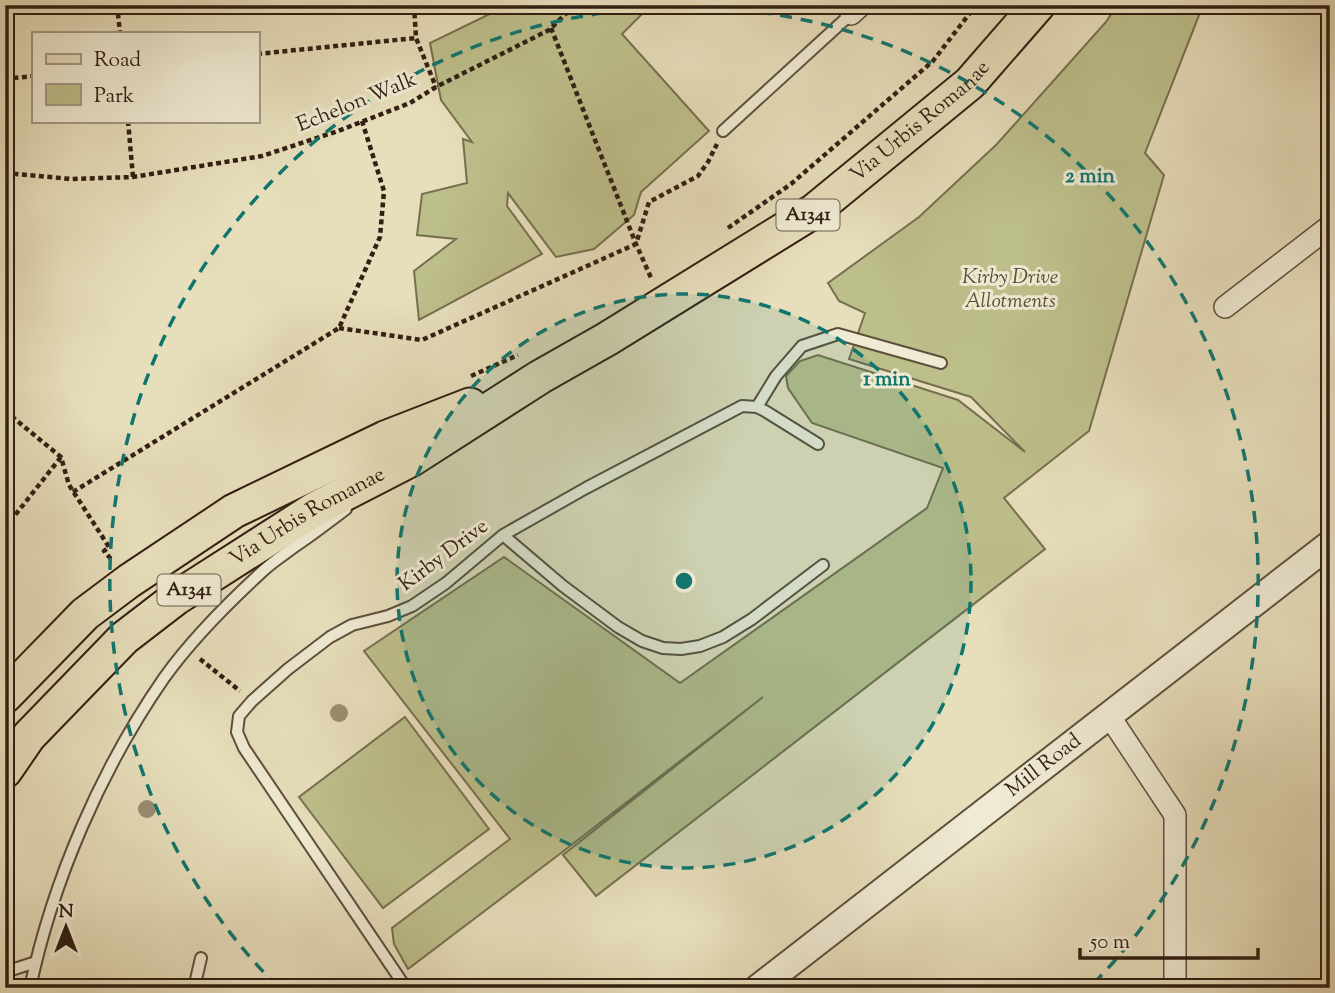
<svg xmlns="http://www.w3.org/2000/svg" width="1335" height="993" viewBox="0 0 1335 993" font-family="'Sorts Mill Goudy',serif">
<rect width="100%" height="100%" fill="#e7debb"/>
<filter id="stains"><feTurbulence type="fractalNoise" baseFrequency=".00286" numOctaves="4"/><feColorMatrix values="0 0 0 0 .2 0 0 0 0 .09 0 0 0 0 .02 0 0 0 .5 -.17"/></filter>
<radialGradient id="worn" r=".72"><stop offset=".6" stop-color="#630" stop-opacity="0"/><stop offset="1" stop-color="#630" stop-opacity=".3"/></radialGradient>
<path fill="#bdbf8b" stroke="#766f4f" stroke-width="2" d="M508 5H651L622 34 709 131 641 192 634 215 594 249 556 257 508 193 507 206 542 254 419 320 414 271 456 239 417 235 422 194 467 183 463 139 472 142 441 100 430 43Z
M1117 5H1203L1145 153 1164 175 1089 431 1004 498 1045 549 596 896 563 855 763 697 561 853 408 969 394 944 392 928 510 839 364 651 504 557 680 683 927 508 943 468 812 423 788 388 786 376 800 361 818 355 958 400 1025 452 971 397 849 359 865 313 839 301 828 283 919 217 996 145 1106 22Z
M405 717 489 829 383 908 299 797Z"/>
<g fill="none" stroke-linecap="round" stroke-linejoin="round">
<defs>
<path id="service" d="M723 131 851 14
M757 407 776 376 802 346 838 334 941 363
M503 535 563 586 618 627 642 641 663 648 681 649 700 646 723 637 752 619 823 565
M5 972 36 962
M30 988C53 880 101 769 164 678 191 640 230 601 265 569 274 561 285 554 294 547 312 535 329 522 346 509
M194 988 201 958
M406 988 244 748 237 732 239 716 252 701 288 669 330 637 352 625 388 616 412 606 446 583 503 535 586 488 742 406 757 407 765 411 818 444"/>
<path id="minor" d="M851 14 861 5
M1225 307 1330 226
M1108 714 1175 815V988"/>
<g id="tertiary">
<path id="s1" d="M758 988 1330 544"/>
</g>
<g id="primary">
<path d="M5 696 85 614 129 581 234 511 385 438 470 405"/>
<path id="s2" d="M5 771 29 736 124 638 176 598 315 509 412 459 540 377 607 339 814 211 970 83 1038 5"/>
</g>
</defs>
<use href="#service" stroke="#5e4f3d" stroke-width="14"/>
<use href="#minor" stroke="#5e4f3d" stroke-width="24"/>
<use href="#tertiary" stroke="#5e4f3d" stroke-width="30"/>
<use href="#primary" stroke="#301f13" stroke-width="37"/>
<path stroke="#301f13" stroke-width="4.5" stroke-dasharray="5 3.5" stroke-linecap="butt" d="M117 5 120 33
M414 5 416 38 436 87
M551 28 636 244 652 280
M257 54 416 38
M5 79 33 76
M128 121 133 177
M5 173 71 179 133 177 262 156 338 131 410 103 436 87 549 30 575 5
M728 228 791 184 933 61 976 5
M339 328 422 340 636 244 649 202 698 176 708 162 717 144
M471 376 518 355
M5 411 61 457 69 485 109 547 104 551 112 560
M73 492 339 328 380 237 384 191 362 121
M5 528 61 457
M200 659 240 691"/>
<use href="#service" stroke="#efead3" stroke-width="10"/>
<use href="#minor" stroke="#efead3" stroke-width="21"/>
<use href="#tertiary" stroke="#efead3" stroke-width="26"/>
<use href="#primary" stroke="#e7debb" stroke-width="33"/>
</g>
<g fill="#998f72">
<circle cx="339" cy="713" r="9"/>
<circle cx="147" cy="809" r="9"/>
</g>
<circle cx="684" cy="581" r="287" fill="#0f766e" fill-opacity=".12"/>
<g fill="none" stroke="#0f766e" stroke-width="3.5" stroke-dasharray="12 9">
<circle cx="684" cy="581" r="287"/>
<path d="M278 987A574 574 0 1 1 1090 987"/>
</g>
<g text-anchor="middle" dominant-baseline="central" stroke-width="6" stroke-linejoin="round" paint-order="stroke">
<g fill="#efead3" stroke="#695c4d" stroke-width="2">
<rect x="776.5" y="199.5" width="63" height="31" rx="5"/>
<rect x="157.5" y="574.5" width="63" height="31" rx="5"/>
</g>
<g font-size="19" font-weight="bold" fill="#301f13">
<text x="808" y="215">A1341</text>
<text x="189" y="590">A1341</text>
</g>
<g font-size="21" fill="#301f13" stroke="#efead3">
<text transform="translate(357 103) rotate(-22)">Echelon Walk</text>
<text stroke="none"><textPath href="#s2" startOffset="1130">Via Urbis Romanae</textPath></text>
<text stroke="none"><textPath href="#s2" startOffset="399">Via Urbis Romanae</textPath></text>
<text transform="translate(444 556) rotate(-37)">Kirby Drive</text>
<text stroke="none"><textPath href="#s1" startOffset="362">Mill Road</textPath></text>
</g>
<g font-size="21" font-style="italic" fill="#5a4f37" stroke="#efead3">
<text x="1010" y="278">Kirby Drive<tspan x="1010" dy="24">Allotments</tspan></text>
</g>
</g>
<circle cx="684" cy="581" r="10" fill="#0f766e" stroke="#efead3" stroke-width="3.5"/>
<g font-size="21" text-anchor="middle" font-weight="bold" fill="#0f766e" stroke="#efead3" stroke-width="6" stroke-linejoin="round" paint-order="stroke">
<text x="1090" y="182">2 min</text>
<text x="887" y="385">1 min</text>
</g>
<rect width="1335" height="993" fill="none" stroke="#e7debb" stroke-width="28"/>
<rect x="7" y="7" width="1321" height="979" fill="none" stroke="#301f13" stroke-width="3.5"/>
<rect x="14" y="14" width="1307" height="965" fill="none" stroke="#301f13" stroke-width="2"/>
<rect x="32" y="32" width="228" height="91" fill="#efead3" stroke="#a39986" stroke-width="2"/>
<rect x="46" y="54" width="35" height="10" fill="#e7debb" stroke="#a39986" stroke-width="2"/>
<text x="94" y="66" font-size="21" fill="#301f13">Road</text>
<rect x="46" y="84" width="35" height="21" fill="#bdbf8b" stroke="#a39986" stroke-width="2"/>
<text x="94" y="102" font-size="21" fill="#301f13">Park</text>
<g transform="translate(66 927)" stroke="#efead3" stroke-width="5" paint-order="stroke">
<path d="M0-5L12 26L0 18L-12 26Z" fill="#301f13"/>
<text y="-10" font-size="19" font-weight="bold" text-anchor="middle" fill="#301f13">N</text>
</g>
<path d="M1080 948v10h178v-10" fill="none" stroke="#301f13" stroke-width="3.5"/>
<text x="1090" y="948" font-size="21" fill="#301f13" stroke="#efead3" stroke-width="5" paint-order="stroke">50 m</text>
<rect width="100%" height="100%" filter="url(#stains)"/>
<rect width="100%" height="100%" fill="url(#worn)"/>
</svg>
